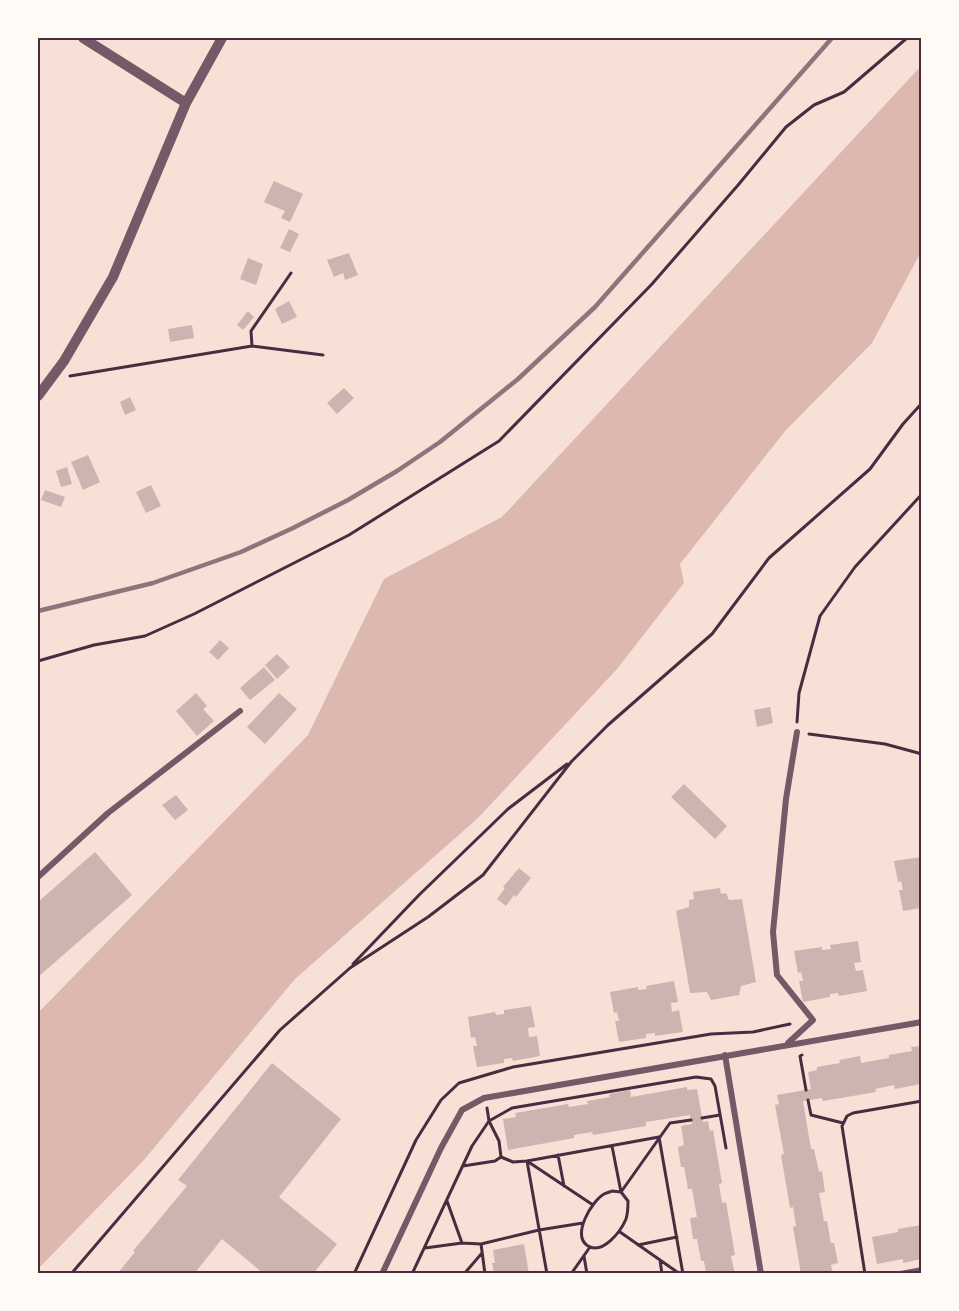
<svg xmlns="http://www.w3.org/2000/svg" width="959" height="1311" viewBox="0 0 959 1311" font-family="'Source Sans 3',sans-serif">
<rect width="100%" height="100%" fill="#f7e1d7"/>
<path fill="#dcb8b0" d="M921 66V252L872 343 786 430 680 564 684 583 617 669 477 819 295 979 143 1161 38 1269V1013L308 735 384 579 502 517Z"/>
<path fill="#ccb4b1" d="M274 181 303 194 290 222 281 218 285 211 264 202Z
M289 229 299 234 290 252 280 248Z
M349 253 358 275 345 280 343 273 334 277 327 260Z
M248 258 263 264 256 285 240 279Z
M289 301 297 317 282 324 275 309Z
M248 311 254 317 243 330 237 325Z
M192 325 194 338 170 342 168 329Z
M344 388 354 398 337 414 327 403Z
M130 397 136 410 125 415 120 402Z
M88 455 100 482 83 490 71 462Z
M67 467 72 484 61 487 56 471Z
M151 485 161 506 146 513 136 492Z
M45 490 65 497 61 507 41 500Z
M220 640 229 648 218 660 209 652Z
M277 654 290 667 277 679 265 665Z
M264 667 275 680 250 700 240 688Z
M196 693 207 706 203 709 214 721 197 736 176 711Z
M279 693 297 709 265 744 247 727Z
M770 707 773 723 757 727 754 710Z
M684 784 727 826 715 839 671 797Z
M176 795 188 810 175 820 162 805Z
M95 852 132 895 38 977V902Z
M921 857V908L903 911 899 890H903L901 881 898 882 894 861Z
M519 868 531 878 516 897 514 895 506 906 497 899 505 888 503 887Z
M720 888 721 894 726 893 729 900 742 899 756 982 741 986 739 995 711 1000 707 992 690 993 676 911 689 907V900L694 899 693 892Z
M858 941 861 962 854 963 856 971 863 970 867 991 839 996 838 993 830 994V997L803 1002 799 981H803L801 972 798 973 794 951 822 947V950L831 949 830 945Z
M674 981 678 1002 671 1003 672 1012 679 1010 683 1032 655 1036V1033L646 1034V1038L619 1042 615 1021H619L617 1012 614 1013 610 992 638 987V990L647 989 646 986Z
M531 1006 535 1027 528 1028 529 1037 537 1036 540 1056 513 1061 512 1058 504 1059V1063L477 1067 473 1046H477L475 1037 471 1038 468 1017 495 1012 496 1015 504 1014V1010Z
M921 1046V1084L895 1089 894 1085 875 1089 876 1092 823 1101 822 1098 803 1101 811 1149H814L819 1172 822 1171 825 1192 819 1193 824 1221H827L831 1243H834L838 1263 831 1265 833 1274H801L793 1227 796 1226 793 1207 790 1208 781 1155 784 1154 775 1105 779 1104 777 1095 811 1089 808 1072 817 1070V1067L840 1063 839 1060 860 1056 861 1063 889 1058V1055L912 1051 911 1047Z
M272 1063 341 1119 279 1197 337 1244 313 1274H264L222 1239 194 1274H117L135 1252 133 1251 187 1186 178 1180Z
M687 1087V1090L697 1089 703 1122 708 1121 710 1131 713 1130 722 1183 719 1184 722 1203 726 1202 735 1255 731 1256 735 1274H706L704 1261H701L697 1239H693L690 1218 697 1217 692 1189H688L684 1167H681L678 1147 684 1145 681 1126 692 1124 690 1115 646 1122V1126L593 1135 592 1132 574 1135V1138L508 1150 503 1119 516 1117 515 1113 568 1104 569 1107 588 1104 587 1101 610 1097 609 1094 630 1090 631 1097Z
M921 1225V1259L903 1263V1259L877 1264 872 1237 898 1232V1229Z
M524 1244 529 1274H494L492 1263H495L493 1250Z"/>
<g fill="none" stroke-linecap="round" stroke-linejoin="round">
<path stroke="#4a2c40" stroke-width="3" d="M252 346 251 331 291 273
M70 376 252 346 323 355
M38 661 94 645 145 636 194 614 349 535 499 441 652 284 739 184 786 127 814 105 844 92 907 38
M797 722 799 693 820 616 855 567 922 494
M809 734 885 744 922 754
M353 964 419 895 508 809 567 764
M802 1055 800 1056 806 1090
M808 1100 811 1115 843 1123
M702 1118 720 1115
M612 1146 621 1192 670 1123 691 1120
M558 1155 564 1186
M501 1157 513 1162 527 1161 593 1205
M463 1166 495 1161 501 1157 499 1141 489 1121 512 1108 696 1077 711 1079 715 1086 726 1148
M612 1191 621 1192 628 1201C628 1208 628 1213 626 1219 621 1231 603 1255 588 1246 571 1235 592 1201 604 1194 606 1193 610 1192 612 1191Z
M447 1201 462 1243 481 1244 485 1274
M620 1232 680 1274
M481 1244 539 1230 583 1223
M638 1245 677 1237
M425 1248 462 1243
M584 1256 587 1274
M660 1260 662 1274
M71 1274 280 1030 350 968 428 917 483 875 571 762 608 725 712 634 769 558 870 469 903 424 922 403
M354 1274 416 1140 441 1100 459 1083 513 1067 711 1034 753 1032 790 1024
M412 1274 472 1146 489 1121 487 1108
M464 1274 482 1253
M547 1274 527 1161 659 1137 683 1274
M571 1274 590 1247
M865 1274 842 1126 847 1116 853 1113 922 1101"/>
<path stroke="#755966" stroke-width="4" d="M895 1274 922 1269"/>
<path stroke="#755966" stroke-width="6" d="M38 877 108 813 240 711
M788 1043 813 1020 777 975 773 932 786 799 797 732
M725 1055 761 1274
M382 1274 441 1148 462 1110 484 1098 922 1022"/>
<path stroke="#755966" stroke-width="10" d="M83 38 186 103
M38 396 64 361 113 277 186 103 222 38"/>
<path stroke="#8f747c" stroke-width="4.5" d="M38 611 153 583 241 552 293 528 348 500 397 471 440 442 518 379 595 307 832 38"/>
</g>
<rect width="959" height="1311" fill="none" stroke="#fffaf5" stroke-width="78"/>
<rect x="39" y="39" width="881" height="1233" fill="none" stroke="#4a2c40" stroke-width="2"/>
</svg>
